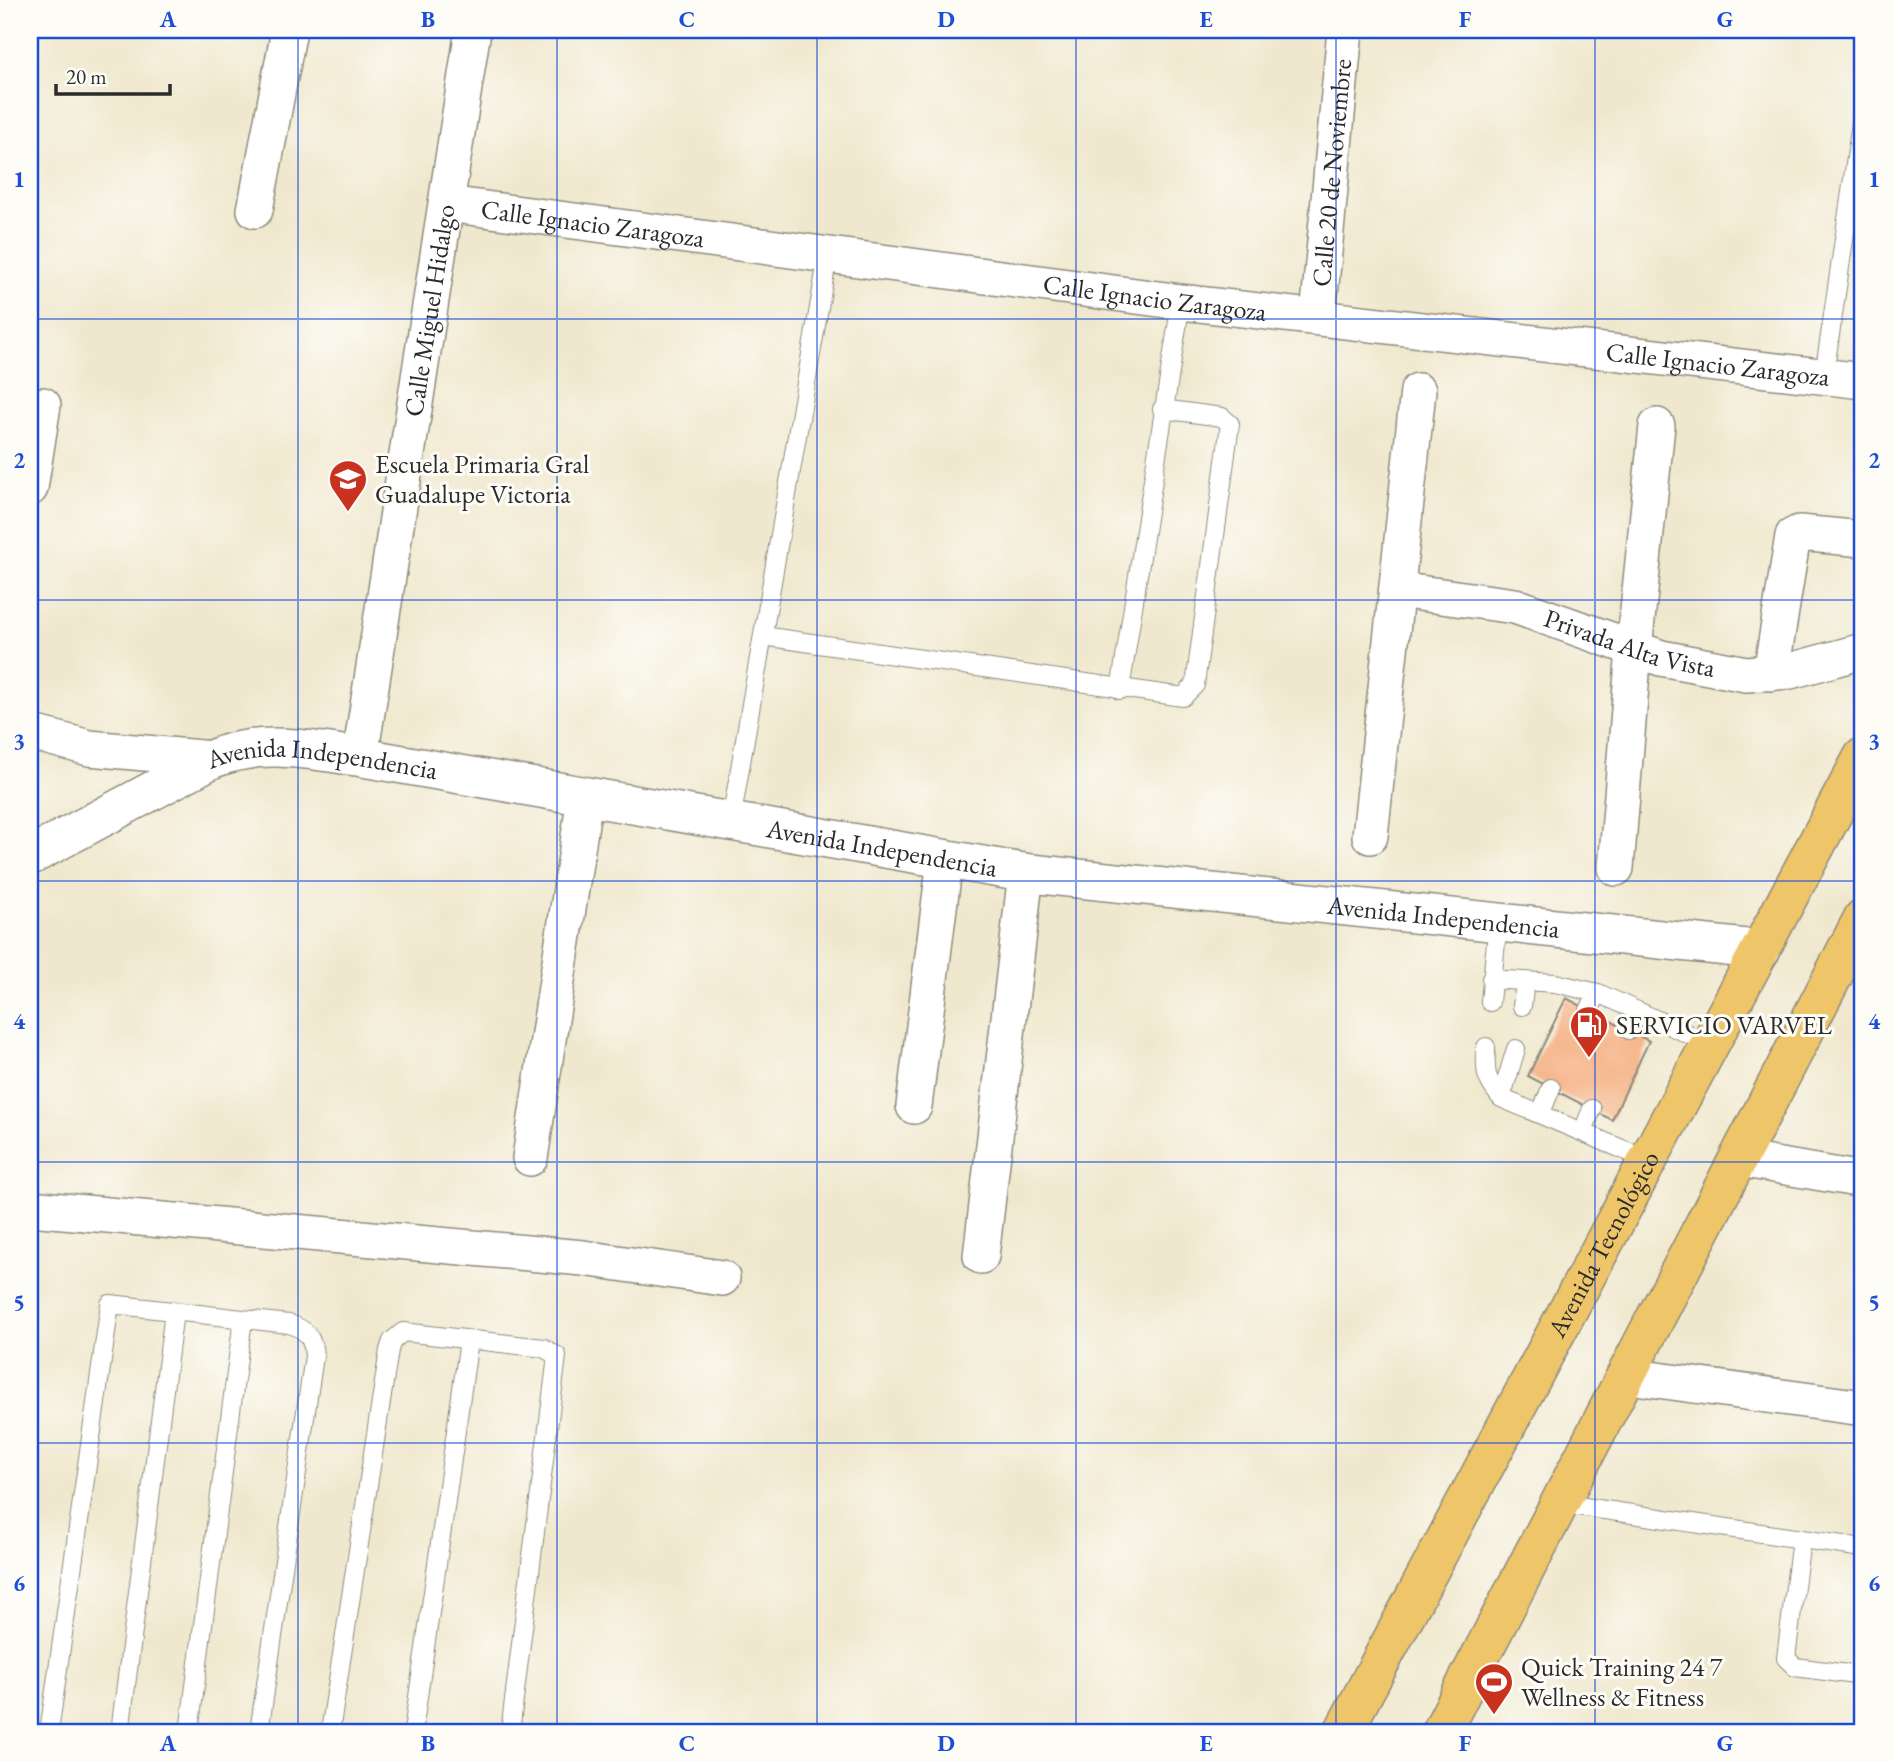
<svg xmlns="http://www.w3.org/2000/svg" width="1893" height="1762" viewBox="0 0 1893 1762" font-family="'EB Garamond',serif">
<rect width="100%" height="100%" fill="#fdfcf7"/>
<filter id="ink" filterUnits="userSpaceOnUse"><feTurbulence type="fractalNoise" baseFrequency=".0143" numOctaves="2"/><feDisplacementMap in="SourceGraphic" scale="14" xChannelSelector="R" yChannelSelector="G"/><feConvolveMatrix kernelMatrix="1 2 1 2 8 2 1 2 1" color-interpolation-filters="sRGB"/></filter>
<filter id="wash" filterUnits="userSpaceOnUse"><feTurbulence type="fractalNoise" baseFrequency=".00686" numOctaves="4" result="noise"/><feDisplacementMap in="SourceGraphic" scale="28" xChannelSelector="R" yChannelSelector="G"/><feGaussianBlur stdDeviation="1.57" result="paint"/><feColorMatrix in="noise" values="0 0 0 0 0 0 0 0 0 0 0 0 0 0 0 0 0 1.4 0 .05"/><feComposite in="paint" operator="in"/></filter>
<g filter="url(#wash)">
<rect width="100%" height="100%" fill="#f0e8ce"/>
<g id="blocks">
<path fill="#f5b286" d="M1566 998 1649 1041 1612 1120 1528 1076Z"/>
</g>
</g>
<g filter="url(#ink)">
<use href="#blocks" fill-opacity="0" stroke="#8e8a7c" stroke-width="2"/>
<g fill="none" stroke-linecap="round" stroke-linejoin="round">
<defs>
<path id="service" d="M1824 376 1863 110
M763 636 1183 697 1195 685 1230 424 1222 417 1162 409
M1120 690 1181 302
M731 821 828 255
M1491 979 1555 983 1598 993 1710 1044
M1490 1002 1498 922
M1522 1006 1525 982
M1589 1010 1598 993
M1629 1030 1639 1012
M1486 1047C1485 1074 1485 1078 1501 1098L1648 1160
M1501 1098 1516 1049
M1541 1113 1551 1088
M1583 1131 1592 1109
M1557 1503 1863 1548
M1801 1539 1786 1658 1795 1667 1863 1676
M49 1732 110 1304 289 1324C306 1329 313 1337 314 1356L259 1732
M120 1732 174 1312
M189 1732 243 1319
M330 1732 389 1350 392 1341 403 1332 544 1348 557 1356 510 1732
M413 1732 469 1340"/>
<g id="minor">
<path id="s1" d="M447 204 1181 302 1863 381"/>
<path d="M255 210 289 30"/>
<path id="s2" d="M1318 316 1345 30"/>
<path d="M30 488 43 405"/>
<path id="s3" d="M1397 590 1515 606 1661 658 1746 674 1790 671 1863 651"/>
<path d="M1771 673 1793 536 1799 533 1863 539"/>
<path d="M30 732 89 748 212 759"/>
<path id="s4" d="M360 757 473 30"/>
<path d="M1370 836 1418 391"/>
<path d="M1616 868 1634 649 1657 426"/>
<path d="M914 1106 945 860"/>
<path d="M530 1158 585 797"/>
<path d="M1739 1159 1863 1180"/>
<path d="M30 1208 583 1258 722 1278"/>
<path d="M981 1256 1026 873"/>
<path d="M1628 1376 1863 1408"/>
</g>
<g id="tertiary">
<path id="s5" d="M30 856 212 759C261 739 309 750 360 757L1026 873 1761 950"/>
</g>
<g id="primary">
<path id="s6" d="M1343 1732 1863 757"/>
<path d="M1441 1732 1863 918"/>
</g>
</defs>
<use href="#service" stroke="#8e8a7c" stroke-width="20"/>
<use href="#minor" stroke="#8e8a7c" stroke-width="38"/>
<use href="#tertiary" stroke="#8e8a7c" stroke-width="41"/>
<use href="#primary" stroke="#8e8a7c" stroke-width="41"/>
<use href="#service" stroke="#fff" stroke-width="18"/>
<use href="#minor" stroke="#fff" stroke-width="35"/>
<use href="#tertiary" stroke="#fff" stroke-width="38"/>
<use href="#primary" stroke="#eec569" stroke-width="38"/>
</g>
</g>
<path fill="none" stroke="#1d4ed8" stroke-width="2" stroke-opacity="0.55" d="M298 30V1732M557 30V1732M817 30V1732M1076 30V1732M1336 30V1732M1595 30V1732M30 319H1863M30 600H1863M30 881H1863M30 1162H1863M30 1443H1863"/>
<defs>
<symbol id="school-pin" viewBox="-11 -11 22 30"><path d="M0 17L-7.5 6A9.5 9.5 0 1 1 7.5 6Z" fill="#c8321e" stroke="#fdfcf7"/><path d="M0-5L7-2L0 1L-7-2ZM-4 1L0 2.5L4 1V4Q0 6-4 4Z" fill="#fff"/></symbol>
<symbol id="fuel-pin" viewBox="-11 -11 22 30"><path d="M0 17L-7.5 6A9.5 9.5 0 1 1 7.5 6Z" fill="#c8321e" stroke="#fdfcf7"/><path d="M-5.5-6h7V0h2V4h1.3V-2.5L3-4.5l.8-.8L6-3V5H2.5V1h-1V6h-7ZM-4.2-4.7v3.2H.2V-4.7Z" fill="#fff"/></symbol>
<symbol id="stadium-pin" viewBox="-11 -11 22 30"><path d="M0 17L-7.5 6A9.5 9.5 0 1 1 7.5 6Z" fill="#c8321e" stroke="#fdfcf7"/><path d="M0-5a6.5 5 0 1 0 0 10a6.5 5 0 1 0 0-10ZM-3.5-1.8h7v3.6h-7Z" fill="#fff"/></symbol>
</defs>
<g fill-rule="evenodd">
<use href="#school-pin" x="326" y="457" width="44" height="60"/>
<use href="#fuel-pin" x="1567" y="1003" width="44" height="60"/>
<use href="#stadium-pin" x="1472" y="1660" width="44" height="60"/>
</g>
<g text-anchor="middle" dominant-baseline="central" stroke-width="6" stroke-linejoin="round" paint-order="stroke">
<g font-size="26" fill="#2b2b2b" stroke="#fdfcf7">
<text stroke="none"><textPath href="#s2" startOffset="144">Calle 20 de Noviembre</textPath></text>
<text stroke="none"><textPath href="#s1" startOffset="147">Calle Ignacio Zaragoza</textPath></text>
<text stroke="none"><textPath href="#s1" startOffset="714">Calle Ignacio Zaragoza</textPath></text>
<text stroke="none"><textPath href="#s4" startOffset="452">Calle Miguel Hidalgo</textPath></text>
<text stroke="none"><textPath href="#s1" startOffset="1281">Calle Ignacio Zaragoza</textPath></text>
<text stroke="none"><textPath href="#s3" startOffset="240">Privada Alta Vista</textPath></text>
<text stroke="none"><textPath href="#s5" startOffset="318">Avenida Independencia</textPath></text>
<text stroke="none"><textPath href="#s5" startOffset="886">Avenida Independencia</textPath></text>
<text stroke="none"><textPath href="#s5" startOffset="1452">Avenida Independencia</textPath></text>
<text stroke="none"><textPath href="#s6" startOffset="553">Avenida Tecnológico</textPath></text>
</g>
<g font-size="26" fill="#2b2b2b" stroke="#fdfcf7" text-anchor="start">
<text x="375" y="464">Escuela Primaria Gral<tspan x="375" dy="30">Guadalupe Victoria</tspan></text>
<text x="1616" y="1025">SERVICIO VARVEL</text>
<text x="1521" y="1667">Quick Training 24 7<tspan x="1521" dy="30">Wellness &amp; Fitness</tspan></text>
</g>
</g>
<rect width="1893" height="1762" fill="none" stroke="#fdfcf7" stroke-width="77"/>
<path d="M56 84v10h114v-10" fill="none" stroke="#2b2b2b" stroke-width="3.5"/>
<text x="66" y="84" font-size="21" fill="#2b2b2b" stroke="#fdfcf7" stroke-width="5" paint-order="stroke">20 m</text>
<rect x="38" y="38" width="1816" height="1686" fill="none" stroke="#1d4ed8" stroke-width="2.5"/>
<g font-size="23" text-anchor="middle" font-weight="bold" fill="#1d4ed8">
<text x="168" y="27">A</text>
<text x="428" y="27">B</text>
<text x="687" y="27">C</text>
<text x="946" y="27">D</text>
<text x="1206" y="27">E</text>
<text x="1465" y="27">F</text>
<text x="1725" y="27">G</text>
<text x="19" y="187">1</text>
<text x="1874" y="187">1</text>
<text x="19" y="468">2</text>
<text x="1874" y="468">2</text>
<text x="19" y="749">3</text>
<text x="1874" y="749">3</text>
<text x="19" y="1029">4</text>
<text x="1874" y="1029">4</text>
<text x="19" y="1310">5</text>
<text x="1874" y="1310">5</text>
<text x="19" y="1591">6</text>
<text x="1874" y="1591">6</text>
<text x="168" y="1751">A</text>
<text x="428" y="1751">B</text>
<text x="687" y="1751">C</text>
<text x="946" y="1751">D</text>
<text x="1206" y="1751">E</text>
<text x="1465" y="1751">F</text>
<text x="1725" y="1751">G</text>
</g>
</svg>
